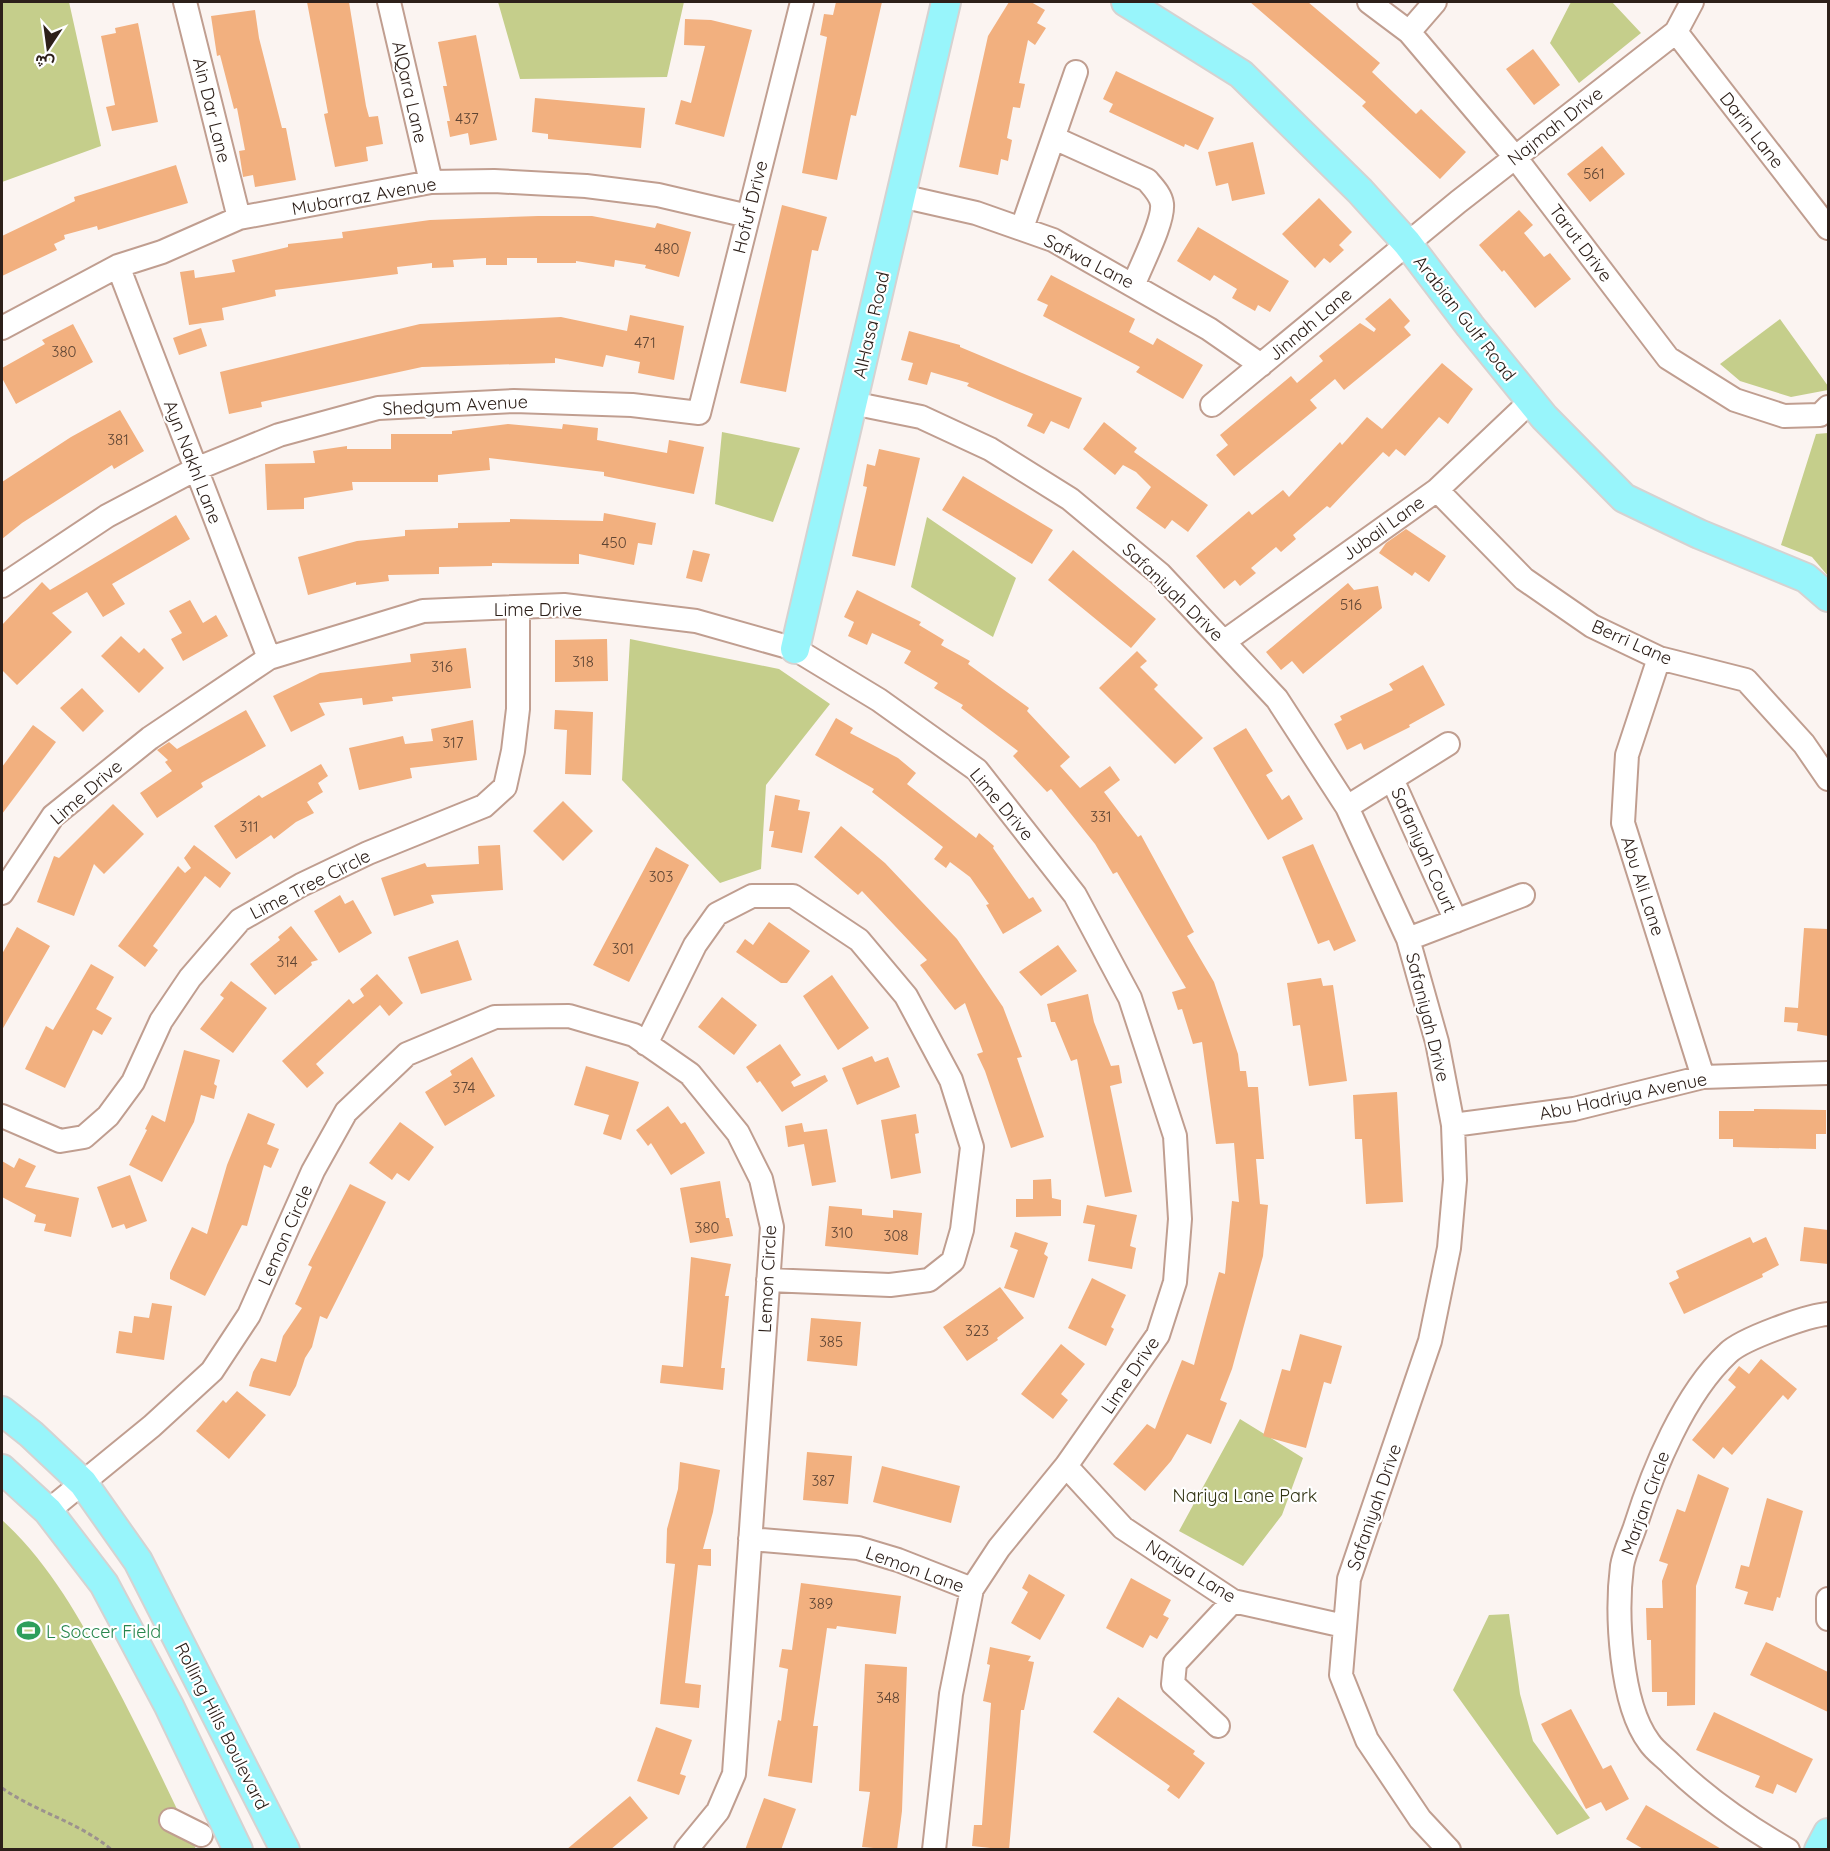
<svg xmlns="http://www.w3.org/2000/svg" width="1830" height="1851" viewBox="0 0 1830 1851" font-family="Quicksand,Vazirmatn,sans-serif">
<rect width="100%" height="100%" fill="#fbf4f1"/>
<path fill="#c5ce8b" d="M2 2H69L101 146 2 182Z
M498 2H684L667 77 520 79Z
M1571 2H1612L1641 33 1579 83 1550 43Z
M1780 319 1828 386V390L1791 397 1740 381 1720 364Z
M722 432 800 448 773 522 715 504Z
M1828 433V576L1812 557 1781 545 1816 434Z
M927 517 1016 578 993 637 911 587Z
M630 639 779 669 830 704 766 785 761 869 720 883 622 780Z
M1240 1419 1303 1458 1282 1515 1243 1566 1179 1531Z
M2 1520C49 1563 79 1617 109 1673 140 1731 168 1790 196 1849H2Z
M1509 1614 1520 1694 1533 1741 1590 1818 1557 1835 1453 1690 1489 1615Z"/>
<path fill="#f2b07f" d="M307 2H349L366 106 369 117 378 116 383 144 366 147 368 161 335 167 324 114 328 113Z
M836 2H882L856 116 851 115 837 180 802 173 827 37 820 35 824 14 833 15Z
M1009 2H1031L1045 10 1037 23 1046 28 1035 45 1028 40 1019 83 1025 84 1020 108 1013 107 1007 138 1012 140 1008 161 1001 159 998 175 959 167 988 36Z
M1250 2H1308L1380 63 1372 72 1416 114 1421 109 1466 152 1440 179 1362 106 1366 102Z
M255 10 259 38 282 128H286L296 180 255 187 253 175 243 177 239 151 245 150 237 108 234 109 220 55 217 56 211 16Z
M685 19 711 20 752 30 724 137 675 124 681 100 691 103 705 46 684 45Z
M138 23 158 122 112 131 106 107 115 105 101 36 116 33 115 28Z
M476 35 497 140 470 145 468 133 450 137 447 121H450L443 86H447L438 42Z
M1533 49 1560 85 1534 105 1506 69Z
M1116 71 1214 118 1198 150 1185 144 1184 147 1109 112 1113 104 1103 99Z
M535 98 645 108 641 148 548 139V134L532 132Z
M1253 142 1265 194 1232 201 1228 183 1216 186 1208 152Z
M1602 146 1625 174 1590 202 1567 174Z
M176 165 188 203 98 230 97 226 64 235 65 239 54 244 57 250 2 276V236L75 201 74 197Z
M1319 198 1352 232 1339 245 1344 250 1330 263 1324 258 1315 268 1282 234Z
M782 205 827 217 818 251 812 250 786 392 740 383Z
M1519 210 1533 225 1524 233 1544 257 1550 253 1571 279 1535 308 1504 270 1502 272 1479 245Z
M538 216H592L655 228 657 223 691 232 679 277 645 268 646 265 615 260 614 267 576 261V263H537V258H507V265H486V258L453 260 454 267 432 268V263L397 267 398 274 275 290 276 296 222 308 224 320 189 325 180 272 194 270 195 278 235 272 232 260 288 247V244L343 238 342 232 430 220Z
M1198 227 1289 281 1270 312 1258 305 1255 311 1232 298 1237 289 1214 275 1210 281 1177 261Z
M1051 275 1135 319 1129 332 1153 345 1157 338 1203 365 1183 399 1136 372 1140 367 1043 316 1048 305 1037 300Z
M1390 298 1410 321 1404 327 1411 335 1344 390 1335 379 1310 400 1317 408 1234 476 1216 455 1228 445 1220 435 1291 376 1297 383 1323 361 1319 356 1360 323 1374 332 1376 329 1365 319Z
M630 315 684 326 674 380 638 373 640 362 606 355 603 367 555 358V363L422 367 261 402 262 407 229 414 220 372 420 324 561 317 627 331Z
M73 324 93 362 16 404 2 378V368L45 344 42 340Z
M201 328 207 346 179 355 173 338Z
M909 331 960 345V347L1082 398 1069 429 1051 421 1044 434 1027 426 1033 414 967 386 969 383 931 372 927 385 908 380 913 363 901 360Z
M1442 363 1473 389 1448 424 1439 417 1405 456 1396 449 1389 457 1383 452 1330 508 1327 506 1293 535 1296 539 1281 552 1276 547 1251 568 1256 573 1240 586 1235 580 1224 589 1196 556 1249 511 1252 515 1283 490 1289 497 1340 442 1342 445 1367 417 1382 429Z
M120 410 144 451 114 469 112 465 22 523 2 539V482L71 437Z
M1104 422 1137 448 1134 452 1208 505 1188 532 1172 520 1165 529 1136 508 1151 487 1136 472 1123 465 1115 475 1083 449Z
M508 424 562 429 563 424 598 428 597 440 667 453 669 440 704 447 694 494 604 476V472L489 458 490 470 438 475V482H352L353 490 304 498V509L267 510 265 464 315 463 313 451 347 446V449H391V434H452V431Z
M879 449 920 458 895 566 852 556 867 487 863 486 867 464 875 466Z
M963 476 1053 530 1032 564 942 510Z
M604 513 656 523 652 545 638 543 634 565 579 554V564L492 563V566L439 567V574L388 575 389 581 356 585V582L308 595 298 557 357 541 405 536V530L458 528V523L510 522V519L603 521Z
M176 515 190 539 112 584 125 604 103 617 87 592 52 613 72 632 17 685 2 670V625L42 582 50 590Z
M1406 529 1446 556 1429 582 1415 572 1412 576 1379 553 1386 543Z
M693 550 710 554 702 582 686 578Z
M1073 550 1156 619 1131 648 1048 580Z
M1348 583 1354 590 1378 586 1382 608 1303 674 1292 661 1281 670 1266 652Z
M857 590 921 622 919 625 944 640 941 645 970 661 968 664 1029 708 1027 711 1070 757 1060 766 1080 788 1110 766 1120 780 1104 792 1138 837 1141 835 1194 932 1187 936 1214 982 1238 1054 1240 1071H1246L1248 1087H1258L1264 1159H1256L1260 1204 1268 1205 1263 1256 1232 1369 1220 1400 1227 1403 1211 1444 1187 1434 1171 1461 1145 1491 1113 1464 1147 1424 1155 1429 1182 1360 1194 1365 1219 1272 1225 1274 1232 1201 1239 1202 1234 1143 1216 1144 1202 1042 1193 1044 1182 1009 1178 1010 1172 992 1186 988 1117 872 1113 874 1095 844 1051 789 1047 792 1013 756 1018 751 961 708 963 705 934 688 938 683 904 663 911 651 872 633 867 645 848 636 854 622 844 617Z
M190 600 203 623 216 615 228 636 183 661 171 639 182 633 169 611Z
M121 636 139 653 144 648 164 668 139 693 101 656Z
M607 639 608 681 555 682V640Z
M466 648 471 688 392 697 393 701 363 705 362 698 319 703 325 715 291 732 273 696 320 673 411 662 410 654Z
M1137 651 1147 661 1140 667 1158 685 1154 689 1203 738 1175 764 1099 688Z
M1423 665 1445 705 1409 725 1410 727 1364 750 1361 743 1347 750 1334 724 1342 720 1340 716 1393 690 1389 684Z
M82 688 104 711 83 732 60 708Z
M246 710 266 746 201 783 203 787 157 818 140 793 172 771 165 762 168 760 157 750 169 742 177 749Z
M555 710 593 712 591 775 565 774 567 730 554 729Z
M836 718 853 728 850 733 898 758 916 773 907 784 976 838 979 833 994 846 993 848 1029 899 1033 897 1042 911 1003 934 986 905 989 904 970 877 950 862 946 868 934 859 943 847 872 792 874 789 815 755Z
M473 720 477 760 410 768 412 778 359 790 349 748 403 736 405 744 433 741 431 729Z
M33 725 56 742 2 814V767Z
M1246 728 1273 771 1266 775 1282 800 1289 795 1303 819 1268 840 1213 748Z
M321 764 328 776 318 783 323 792 307 802 314 813 296 822 274 839 271 835 236 859 214 826 259 795 262 798Z
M775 795 800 800 798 810 810 812 802 853 771 847 774 831H769Z
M563 801 593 831 563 861 533 831Z
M113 804 144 834 104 874 94 864 74 916 37 902 54 856 59 858Z
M841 826 885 863 957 939 1003 1007 1022 1057 1017 1058 1044 1137 1011 1148 985 1071 977 1054 983 1052 965 1003 955 1010 920 965 927 960 862 891 858 895 814 857Z
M1313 844 1356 941 1334 951 1329 940 1318 944 1282 857Z
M194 845 231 873 220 888 205 876 153 946 158 950 145 967 118 946 178 866 185 873 191 868 184 858Z
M500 845 503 890 431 895 434 903 394 916 381 878 425 863 427 867 479 864 478 846Z
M656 847 689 865 629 982 593 965Z
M340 895 345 904 353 900 372 933 339 953 314 911Z
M769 922 810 951 787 983H781L736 952 745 939 753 945Z
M291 926 318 960 311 962 312 965 275 995 250 964 280 940 278 937Z
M17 927 50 946 2 1030V954Z
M1804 928 1828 929V1036L1797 1031 1798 1023 1784 1022 1785 1007 1798 1008Z
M458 940 472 980 421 994 408 957Z
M1058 945 1077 971 1041 996 1019 972Z
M91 964 114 977 96 1009 112 1018 102 1035 93 1030 65 1088 25 1069 46 1026 53 1030Z
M377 974 403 1003 389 1016 380 1005 316 1064 324 1073 307 1088 282 1061 349 999 353 1004 364 996 360 989Z
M832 975 869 1028 838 1050 803 996Z
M1321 978 1323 986 1333 985 1347 1081 1309 1086 1300 1025 1293 1026 1287 983Z
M231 981 267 1008 233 1053 200 1029 224 998 220 995Z
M1088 994 1094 1022 1111 1066 1119 1065 1122 1083 1110 1086 1132 1192 1105 1197 1077 1059 1071 1061 1055 1022H1051L1047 1004Z
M722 997 757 1025 734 1055 698 1027Z
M780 1044 801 1075 791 1082 794 1087 825 1075 828 1081 782 1112 760 1081 757 1083 746 1067Z
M184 1050 220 1060 214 1084 217 1086 214 1099 201 1095 194 1122 162 1182 129 1165 147 1130 145 1129 152 1115 165 1122Z
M872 1056 875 1062 888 1057 900 1087 857 1105 842 1068Z
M472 1057 495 1096 445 1126 425 1092 452 1075 450 1071Z
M586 1066 639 1082 621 1140 603 1134 609 1115 574 1105Z
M1397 1092 1403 1202 1366 1204 1362 1139H1355L1353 1095Z
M668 1106 681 1124 685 1122 705 1153 671 1175 651 1143 648 1146 636 1130Z
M1754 1109 1826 1110V1134H1816V1149L1733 1147V1139H1719V1111H1754Z
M248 1113 275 1124 267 1144 279 1149 271 1168 264 1165 247 1226 242 1225 205 1296 170 1279V1273L192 1227 207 1234 227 1165Z
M916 1114 919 1133 915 1134 921 1173 891 1179 881 1120Z
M400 1122 434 1147 409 1181 397 1173 392 1180 369 1163Z
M802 1123 804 1132 827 1129 836 1182 812 1186 804 1144 788 1147 785 1126Z
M19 1158 36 1166 25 1187 79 1198 71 1237 44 1231 46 1224 34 1222 36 1215 2 1197V1161L14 1168Z
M130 1175 147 1221 126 1229 124 1224 112 1228 97 1187Z
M1051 1179 1052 1198 1061 1200V1216L1016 1217V1199H1033V1180Z
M720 1181 726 1218H729L733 1236 690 1243 680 1188Z
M350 1184 386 1202 327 1319 320 1316 312 1347 305 1358 296 1386 290 1396 249 1386 253 1372 261 1358 276 1362 283 1336 302 1308 295 1304 312 1267 308 1265Z
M1087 1205 1137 1215 1130 1246 1136 1248 1132 1269 1088 1261 1095 1225 1083 1223Z
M829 1206 862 1209V1215L893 1218V1210L922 1213 918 1255 825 1246Z
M1804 1227 1828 1230V1264L1800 1261Z
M1015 1232 1048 1243 1044 1254 1048 1257 1034 1298 1004 1288 1018 1250 1010 1247Z
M1750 1237 1753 1243 1766 1237 1779 1265 1762 1274 1763 1277 1684 1314 1669 1283 1679 1278 1676 1271Z
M691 1257 731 1264 725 1296H729L721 1368H725L723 1390 660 1383 662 1365 683 1367Z
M1092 1278 1126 1295 1111 1327 1114 1329 1106 1346 1068 1328Z
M1000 1287 1024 1318 997 1338 998 1340 967 1361 943 1327Z
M152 1303 172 1306 164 1360 116 1353 119 1331 132 1333 134 1316 149 1318Z
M811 1318 861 1322 857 1366 807 1361Z
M1300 1334 1342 1346 1331 1384 1324 1382 1306 1448 1263 1436 1282 1369 1290 1371Z
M1061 1344 1085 1364 1061 1394 1068 1400 1053 1419 1021 1394Z
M1761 1359 1797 1389 1788 1400 1783 1395 1732 1455 1723 1447 1714 1459 1692 1440 1736 1387 1728 1380 1739 1366 1749 1374Z
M237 1391 266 1415 229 1459 196 1431 223 1400 226 1403Z
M807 1452 852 1456 848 1504 803 1500Z
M680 1462 720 1470 713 1512 703 1549H711V1566L698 1565 685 1683 701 1685 699 1708 660 1704 675 1564 666 1563 667 1529 678 1489Z
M882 1466 960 1486 951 1523 873 1502Z
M1698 1474 1729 1488 1696 1586 1695 1705 1667 1706V1692H1652L1651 1640H1647L1646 1608H1663L1662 1581 1668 1564 1659 1561 1677 1509 1685 1512Z
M1767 1498 1803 1511 1780 1598 1777 1597 1773 1611 1744 1604 1748 1592 1735 1588 1741 1565 1749 1567Z
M1029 1574 1065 1595 1040 1640 1011 1623 1028 1592 1022 1588Z
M1131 1578 1171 1600 1163 1615 1169 1618 1157 1639 1150 1635 1143 1648 1106 1628Z
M801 1583 901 1596 896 1634 837 1626 836 1629 827 1628 813 1726H818L812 1783 768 1776 778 1720 781 1721 788 1669 779 1667 782 1649 792 1650Z
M1766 1642 1828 1672V1712L1750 1675Z
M990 1647 1031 1656 1028 1661 1034 1662 1024 1710H1021L1009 1850 972 1846 974 1825H982L991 1703 983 1701 990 1665 987 1664Z
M865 1664 907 1667 902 1811 897 1850 862 1847 870 1792 859 1791Z
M1118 1697 1195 1751 1193 1754 1205 1763 1179 1799 1167 1790 1170 1786 1093 1732Z
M1571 1709 1603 1769 1611 1765 1629 1799 1606 1811 1601 1802 1586 1809 1541 1724Z
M1714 1712 1813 1759 1796 1793 1777 1784 1773 1794 1755 1787 1760 1776 1696 1750Z
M656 1727 692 1740 680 1774 686 1776 679 1795 637 1781Z
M630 1796 648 1818 610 1850H566Z
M764 1798 796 1809 781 1850H745Z
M1646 1805 1723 1850H1645L1626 1839Z"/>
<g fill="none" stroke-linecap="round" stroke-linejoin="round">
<defs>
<path id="minor" d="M185 2 239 218
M389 2 431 182
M1369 2 1409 32 1515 157 1668 358 1735 400 1784 416 1820 415 1828 407
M1409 32 1435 2
M1676 32 1828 228
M1054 138 1147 180C1153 187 1161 195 1162 204 1164 222 1141 265 1134 284
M901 196 976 213 1053 240 1209 329 1261 365
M1022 228 1076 72
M118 266 269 658
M2 328 118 266 162 252 239 218 431 182 494 181 586 186 658 195 748 216
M852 403 921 417 990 449 1070 499 1160 574 1277 699 1347 807 1408 939 1437 1042 1453 1125 1455 1180 1449 1248 1430 1341 1349 1579 1341 1675 1367 1740 1420 1819 1449 1850
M1212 405 1458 202 1676 32 1692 2
M1437 490 1524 579 1592 626 1659 658 1746 680 1804 744 1828 779
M2 586 107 516 196 469 279 435 378 408 514 401 632 405 699 413 802 2
M1225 641 1437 490 1531 401
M1659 658 1627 755 1623 823 1703 1077
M1392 779 1456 921
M1347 807 1448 744
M2 893 53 816 150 738 269 658 423 611 564 605 696 621 795 649 879 700 977 770 1075 895 1130 998 1175 1136 1180 1219 1175 1282 1158 1335 1066 1466 999 1548 972 1589 951 1694 934 1850
M1408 939 1523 895
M646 1044 695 945 717 914 752 896H793L859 940 906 996 951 1080 972 1147 962 1230 953 1261 929 1280 890 1285 768 1280
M2 1116 60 1141 84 1137 108 1116 133 1082 161 1021 190 978 240 920 301 885 368 853 484 806 505 787 513 751 518 709V607
M1453 1125 1574 1109 1703 1077 1828 1073
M1066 1466 1123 1528 1233 1601 1344 1626
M48 1511 152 1426 212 1371 249 1315 313 1171 346 1112 407 1054 495 1017 569 1016 634 1035 690 1074 738 1133 761 1179 772 1227 734 1774 718 1811 686 1850
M750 1539 858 1548 898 1560 972 1589
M1828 1599V1619
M1218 1726 1173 1684 1175 1663 1233 1601
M171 1820 201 1835
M1788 1850C1746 1826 1706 1798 1671 1764 1664 1757 1654 1750 1649 1742 1620 1703 1616 1613 1622 1566 1624 1553 1631 1539 1635 1527 1653 1470 1684 1394 1728 1353 1742 1339 1809 1315 1828 1314"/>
<path id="major" d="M1126 2 1241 74 1360 191 1407 243 1470 326 1544 417 1624 498 1699 534 1806 578 1828 597
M795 649 946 2
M2 1411 31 1434 83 1483 138 1561 285 1850
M2 1469 48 1511 104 1584 169 1706 238 1850
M1819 1850 1828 1833"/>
</defs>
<use href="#minor" stroke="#c09e90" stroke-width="26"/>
<use href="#major" stroke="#d5d2d1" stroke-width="32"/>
<path stroke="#9c928e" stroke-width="3" stroke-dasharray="4.5 3" stroke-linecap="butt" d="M2 1788C36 1812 79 1822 112 1850"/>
<use href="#minor" stroke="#fff" stroke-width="22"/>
<use href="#major" stroke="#98f5fb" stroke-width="28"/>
</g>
<defs>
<symbol id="stadium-bare" viewBox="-9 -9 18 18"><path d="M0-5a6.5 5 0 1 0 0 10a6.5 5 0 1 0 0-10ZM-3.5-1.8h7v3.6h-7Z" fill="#2e9e5b" stroke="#fff" stroke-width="2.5" paint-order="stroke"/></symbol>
</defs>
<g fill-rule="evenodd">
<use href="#stadium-bare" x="12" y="1614" width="33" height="33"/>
</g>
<g text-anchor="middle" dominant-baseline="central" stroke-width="4.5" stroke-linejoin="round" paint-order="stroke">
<g font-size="15" fill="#5e4433">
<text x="467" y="118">437</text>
<text x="1594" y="173">561</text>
<text x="667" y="248">480</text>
<text x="645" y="342">471</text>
<text x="64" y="351">380</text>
<text x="118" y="439">381</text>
<text x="614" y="542">450</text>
<text x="1351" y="604">516</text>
<text x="583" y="661">318</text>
<text x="442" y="666">316</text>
<text x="453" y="742">317</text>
<text x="1101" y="816">331</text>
<text x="249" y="826">311</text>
<text x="661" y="876">303</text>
<text x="623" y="948">301</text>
<text x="287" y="961">314</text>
<text x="464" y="1087">374</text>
<text x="707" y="1227">380</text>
<text x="842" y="1232">310</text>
<text x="896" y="1235">308</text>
<text x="977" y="1330">323</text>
<text x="831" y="1341">385</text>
<text x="823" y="1480">387</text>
<text x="821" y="1603">389</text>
<text x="888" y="1697">348</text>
</g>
<g font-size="18" fill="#2d201a" stroke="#fff">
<text transform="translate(410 92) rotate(77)">AlQara Lane</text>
<text transform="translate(212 110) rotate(76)">Ain Dar Lane</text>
<text transform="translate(1555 126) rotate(-38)">Najmah Drive</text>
<text transform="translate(1752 130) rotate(52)">Darin Lane</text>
<text transform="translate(364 196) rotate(-10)">Mubarraz Avenue</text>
<text transform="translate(750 207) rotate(-76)">Hofuf Drive</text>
<text transform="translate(1581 243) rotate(53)">Tarut Drive</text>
<text transform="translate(1089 261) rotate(27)">Safwa Lane</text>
<text transform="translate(1465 318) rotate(52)">Arabian Gulf Road</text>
<text transform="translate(1310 324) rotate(-40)">Jinnah Lane</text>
<text transform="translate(871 325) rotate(-77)">AlHasa Road</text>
<text transform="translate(455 405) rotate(-3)">Shedgum Avenue</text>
<text transform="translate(193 462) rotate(69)">Ayn Nakhl Lane</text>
<text transform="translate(1383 528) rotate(-36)">Jubail Lane</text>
<text transform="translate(1173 592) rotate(44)">Safaniyah Drive</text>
<text x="538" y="609">Lime Drive</text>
<text transform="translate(1632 642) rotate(24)">Berri Lane</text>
<text transform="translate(86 792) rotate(-41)">Lime Drive</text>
<text transform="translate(1002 804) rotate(50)">Lime Drive</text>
<text transform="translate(1424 850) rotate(66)">Safaniyah Court</text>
<text transform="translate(310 884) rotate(-27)">Lime Tree Circle</text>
<text transform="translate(1643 886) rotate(72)">Abu Ali Lane</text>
<text transform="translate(1428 1017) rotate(76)">Safaniyah Drive</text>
<text transform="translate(1623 1096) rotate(-12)">Abu Hadriya Avenue</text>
<text transform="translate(285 1235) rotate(-66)">Lemon Circle</text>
<text transform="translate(767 1279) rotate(-87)">Lemon Circle</text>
<text transform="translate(1130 1375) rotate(-56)">Lime Drive</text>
<text transform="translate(1645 1503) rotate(-70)">Marjan Circle</text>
<text transform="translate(1374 1507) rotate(-71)">Safaniyah Drive</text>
<text transform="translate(915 1569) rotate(20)">Lemon Lane</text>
<text transform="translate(1191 1571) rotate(32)">Nariya Lane</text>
<text transform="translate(222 1726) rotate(63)">Rolling Hills Boulevard</text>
</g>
<g font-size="18" fill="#303312" stroke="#fff">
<text x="1245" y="1495">Nariya Lane Park</text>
</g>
<g font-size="18" fill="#27864d" stroke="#fff" text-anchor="start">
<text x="46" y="1631">L Soccer Field</text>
</g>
</g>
<rect width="1830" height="1851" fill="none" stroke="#2d201a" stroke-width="6"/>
<g transform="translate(48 48) rotate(193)" stroke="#ffffff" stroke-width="4.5" paint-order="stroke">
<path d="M0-4.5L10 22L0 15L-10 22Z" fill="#2d201a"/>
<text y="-9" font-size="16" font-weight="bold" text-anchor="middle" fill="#2d201a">ش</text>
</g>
</svg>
